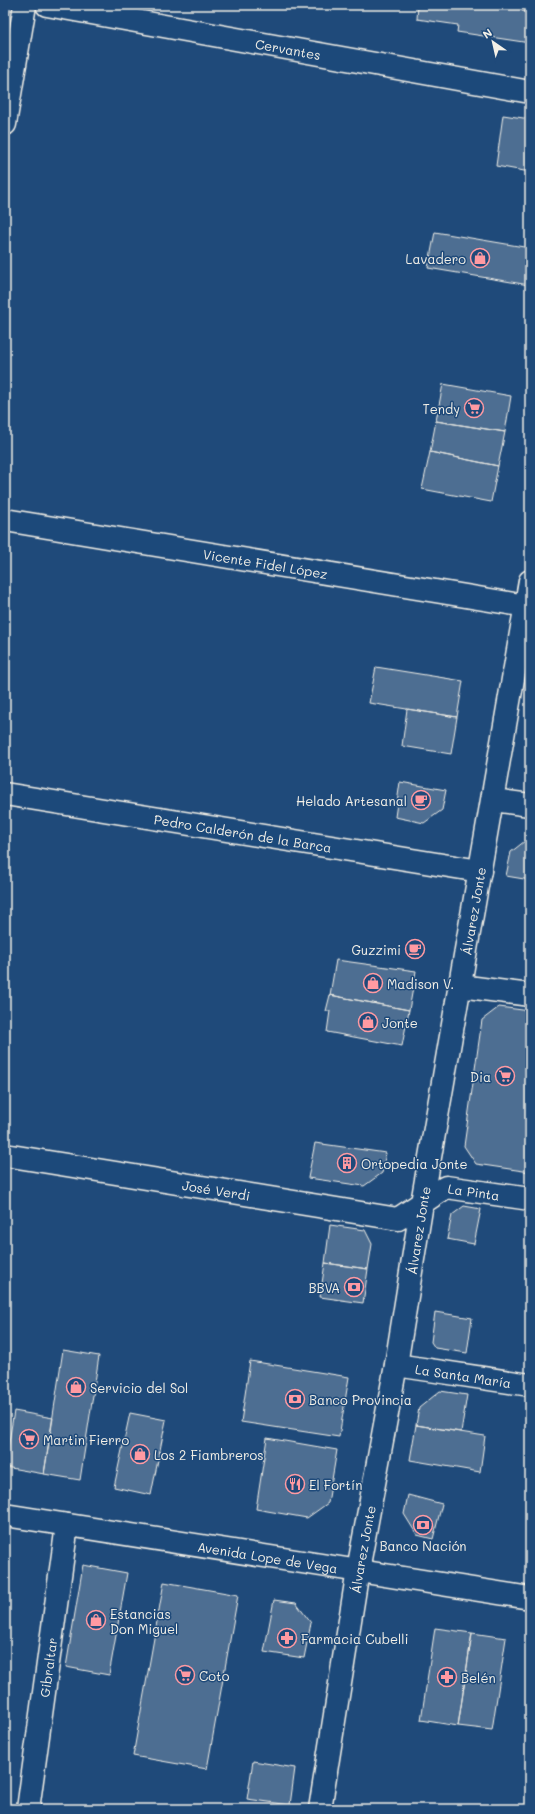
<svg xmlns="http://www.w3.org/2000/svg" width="535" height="1814" viewBox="0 0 535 1814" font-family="Mali,sans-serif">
<rect width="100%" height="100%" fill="#1f4a7a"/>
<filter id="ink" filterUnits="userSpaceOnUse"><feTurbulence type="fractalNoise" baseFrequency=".025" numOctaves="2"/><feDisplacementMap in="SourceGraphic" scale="8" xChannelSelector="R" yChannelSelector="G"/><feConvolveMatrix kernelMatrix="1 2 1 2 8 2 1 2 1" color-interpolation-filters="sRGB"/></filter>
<g filter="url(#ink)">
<path fill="#4d6e92" stroke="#f4f1e8" d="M418 5H523L522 11 530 12V43L457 32 458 25 417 19Z
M503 115 530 119V172L496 166Z
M435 232 530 248 529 285 428 268Z
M443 384 511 396 505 432 436 421Z
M436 421 505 432 498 466 430 452Z
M430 452 498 466 491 502 422 489Z
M376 667 463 681 457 717 369 703Z
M407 709 457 717 451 754 402 746Z
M530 737V752L528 749Z
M400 782 446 790 442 810 424 823 395 817Z
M530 837V880L506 876 511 852Z
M336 960 416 971 409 1010 330 995Z
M330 995 409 1010 402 1046 327 1032 330 1011H326Z
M499 1007 530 1011V1172L476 1164 464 1146 482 1020Z
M315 1143 386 1153 382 1173 364 1186 308 1178Z
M464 1206 481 1209 474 1244 447 1239 452 1215Z
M330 1225 365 1230 372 1244 368 1269 325 1263Z
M325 1263 368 1269 363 1303 320 1297Z
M435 1312 472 1318 467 1353 435 1348 431 1342Z
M63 1350 99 1356 80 1480 44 1474Z
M250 1361 349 1377 339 1437 241 1422Z
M440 1391 467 1395 461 1432 416 1425 419 1408Z
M14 1411 53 1418 44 1474 5 1467Z
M130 1413 166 1420 151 1495 114 1487Z
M416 1425 485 1436 480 1472 410 1460Z
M267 1438 337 1450 328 1503 307 1518 256 1509Z
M408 1495 442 1504 433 1539 417 1535 404 1514Z
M83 1565 127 1573 109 1675 66 1667Z
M164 1582 238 1595 207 1769 133 1756Z
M274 1600 296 1603 311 1623 304 1658 264 1652Z
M435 1628 472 1633 458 1726 421 1720Z
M472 1633 506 1638 492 1730 458 1726Z
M253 1761 295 1768 290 1805 247 1799Z"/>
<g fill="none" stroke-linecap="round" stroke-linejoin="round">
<defs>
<g id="minor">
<path id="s1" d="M47 5 530 92"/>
<path id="s2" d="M5 520 526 606"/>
<path id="s3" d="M5 794 480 871"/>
<path d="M493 800 530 805"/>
<path d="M460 986 530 995"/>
<path id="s4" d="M5 1155 398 1219 446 1187 530 1199"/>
<path id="s5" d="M396 1365 530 1385"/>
<path id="s6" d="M28 1809 67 1525"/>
</g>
<g id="tertiary">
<path d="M5 124 25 5"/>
<path id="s7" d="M320 1809 358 1570 396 1365 422 1203 530 581"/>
</g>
<g id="secondary">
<path id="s8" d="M5 1515 530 1598"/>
</g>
</defs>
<use href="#minor" stroke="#f4f1e8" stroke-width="25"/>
<use href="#tertiary" stroke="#f4f1e8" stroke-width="25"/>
<use href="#secondary" stroke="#f4f1e8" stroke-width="25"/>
<use href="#minor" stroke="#1f4a7a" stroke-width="22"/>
<use href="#tertiary" stroke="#1f4a7a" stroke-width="22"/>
<use href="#secondary" stroke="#1f4a7a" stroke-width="22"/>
</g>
</g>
<defs>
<symbol id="shop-ring" viewBox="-11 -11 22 22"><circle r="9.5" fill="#1f4a7a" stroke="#ff9aa2" stroke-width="1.5"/><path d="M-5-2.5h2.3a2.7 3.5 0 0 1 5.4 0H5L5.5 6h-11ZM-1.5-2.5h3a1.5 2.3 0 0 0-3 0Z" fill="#ff9aa2"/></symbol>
<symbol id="supermarket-ring" viewBox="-11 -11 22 22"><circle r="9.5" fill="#1f4a7a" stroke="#ff9aa2" stroke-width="1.5"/><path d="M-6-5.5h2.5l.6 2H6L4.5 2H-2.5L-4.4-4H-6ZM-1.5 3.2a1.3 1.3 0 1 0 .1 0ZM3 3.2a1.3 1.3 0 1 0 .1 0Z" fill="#ff9aa2"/></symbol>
<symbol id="cafe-ring" viewBox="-11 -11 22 22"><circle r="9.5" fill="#1f4a7a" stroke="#ff9aa2" stroke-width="1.5"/><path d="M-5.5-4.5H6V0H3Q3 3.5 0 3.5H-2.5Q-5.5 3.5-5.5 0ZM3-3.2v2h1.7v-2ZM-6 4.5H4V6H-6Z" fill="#ff9aa2"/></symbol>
<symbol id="building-ring" viewBox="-11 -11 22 22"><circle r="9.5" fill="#1f4a7a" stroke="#ff9aa2" stroke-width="1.5"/><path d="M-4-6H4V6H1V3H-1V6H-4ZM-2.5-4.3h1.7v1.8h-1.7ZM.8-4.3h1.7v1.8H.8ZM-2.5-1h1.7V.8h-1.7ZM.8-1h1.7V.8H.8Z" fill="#ff9aa2"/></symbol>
<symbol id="bank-ring" viewBox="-11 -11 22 22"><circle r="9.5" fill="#1f4a7a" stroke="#ff9aa2" stroke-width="1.5"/><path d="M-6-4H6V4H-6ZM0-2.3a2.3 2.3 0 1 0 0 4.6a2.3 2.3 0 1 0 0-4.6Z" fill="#ff9aa2"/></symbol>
<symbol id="restaurant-ring" viewBox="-11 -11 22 22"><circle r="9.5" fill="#1f4a7a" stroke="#ff9aa2" stroke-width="1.5"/><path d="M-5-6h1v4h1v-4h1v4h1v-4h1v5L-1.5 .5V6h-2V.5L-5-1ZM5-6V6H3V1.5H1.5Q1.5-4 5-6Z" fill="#ff9aa2"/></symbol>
<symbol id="pharmacy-ring" viewBox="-11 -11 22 22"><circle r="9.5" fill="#1f4a7a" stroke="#ff9aa2" stroke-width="1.5"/><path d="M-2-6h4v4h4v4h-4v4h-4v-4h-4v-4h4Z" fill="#ff9aa2"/></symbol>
</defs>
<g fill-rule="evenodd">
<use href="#shop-ring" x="469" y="247" width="22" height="22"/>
<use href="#supermarket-ring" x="463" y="397" width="22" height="22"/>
<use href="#cafe-ring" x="410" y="789" width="22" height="22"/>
<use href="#cafe-ring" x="404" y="938" width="22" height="22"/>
<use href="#shop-ring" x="362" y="972" width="22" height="22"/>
<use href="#shop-ring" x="357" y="1011" width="22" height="22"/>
<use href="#supermarket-ring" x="494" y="1065" width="22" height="22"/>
<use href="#building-ring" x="336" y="1152" width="22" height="22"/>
<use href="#bank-ring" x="343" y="1276" width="22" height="22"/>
<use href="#shop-ring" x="65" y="1376" width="22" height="22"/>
<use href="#bank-ring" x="284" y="1388" width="22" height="22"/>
<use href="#supermarket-ring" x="18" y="1428" width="22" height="22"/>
<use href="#shop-ring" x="129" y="1443" width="22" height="22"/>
<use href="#restaurant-ring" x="284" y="1473" width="22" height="22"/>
<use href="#bank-ring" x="412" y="1514" width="22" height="22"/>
<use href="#shop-ring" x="85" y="1609" width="22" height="22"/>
<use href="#pharmacy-ring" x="276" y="1627" width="22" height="22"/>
<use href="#supermarket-ring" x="174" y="1664" width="22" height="22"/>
<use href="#pharmacy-ring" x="436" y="1666" width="22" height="22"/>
</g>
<g text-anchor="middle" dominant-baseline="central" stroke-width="3" stroke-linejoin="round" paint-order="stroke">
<g font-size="13" fill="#f4f1e8" stroke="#1f4a7a">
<text stroke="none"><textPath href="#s1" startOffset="245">Cervantes</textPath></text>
<text stroke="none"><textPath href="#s2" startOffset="264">Vicente Fidel López</textPath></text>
<text stroke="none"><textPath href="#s3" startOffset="241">Pedro Calderón de la Barca</textPath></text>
<text stroke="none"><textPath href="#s7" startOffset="911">Álvarez Jonte</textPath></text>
<text stroke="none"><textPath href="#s4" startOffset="214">José Verdi</textPath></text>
<text stroke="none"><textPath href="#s4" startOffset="484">La Pinta</textPath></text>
<text stroke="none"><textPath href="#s7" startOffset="587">Álvarez Jonte</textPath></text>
<text stroke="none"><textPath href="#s5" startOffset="68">La Santa María</textPath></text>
<text stroke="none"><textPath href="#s7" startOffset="263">Álvarez Jonte</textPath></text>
<text stroke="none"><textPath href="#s8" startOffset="266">Avenida Lope de Vega</textPath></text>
<text stroke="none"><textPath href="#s6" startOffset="143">Gibraltar</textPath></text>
</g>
<g font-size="13" fill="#f4f1e8" stroke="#1f4a7a" text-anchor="start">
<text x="466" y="258" text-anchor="end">Lavadero</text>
<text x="460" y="408" text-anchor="end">Tendy</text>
<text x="407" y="800" text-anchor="end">Helado Artesanal</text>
<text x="401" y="949" text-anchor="end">Guzzimi</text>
<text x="387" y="983">Madison V.</text>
<text x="382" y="1022">Jonte</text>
<text x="491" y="1076" text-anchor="end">Dia</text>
<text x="361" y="1163">Ortopedia Jonte</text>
<text x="340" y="1287" text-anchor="end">BBVA</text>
<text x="90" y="1387">Servicio del Sol</text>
<text x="309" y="1399">Banco Provincia</text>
<text x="43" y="1439">Martin Fierro</text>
<text x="154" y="1454">Los 2 Fiambreros</text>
<text x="309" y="1484">El Fortín</text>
<text x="423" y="1545" text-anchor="middle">Banco Nación</text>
<text x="110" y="1613">Estancias<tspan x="110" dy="15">Don Miguel</tspan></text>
<text x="301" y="1638">Farmacia Cubelli</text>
<text x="199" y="1675">Coto</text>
<text x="461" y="1677">Belén</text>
</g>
</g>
<rect width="535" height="1814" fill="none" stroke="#1f4a7a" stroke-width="20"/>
<rect x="10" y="10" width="515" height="1794" fill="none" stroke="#f4f1e8" stroke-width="1.5" filter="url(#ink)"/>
<g transform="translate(493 42) rotate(326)" stroke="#1f4a7a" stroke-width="3" paint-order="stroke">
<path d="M0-3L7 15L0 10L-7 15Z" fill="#f4f1e8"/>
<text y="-6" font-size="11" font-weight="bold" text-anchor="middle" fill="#f4f1e8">N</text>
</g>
</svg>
